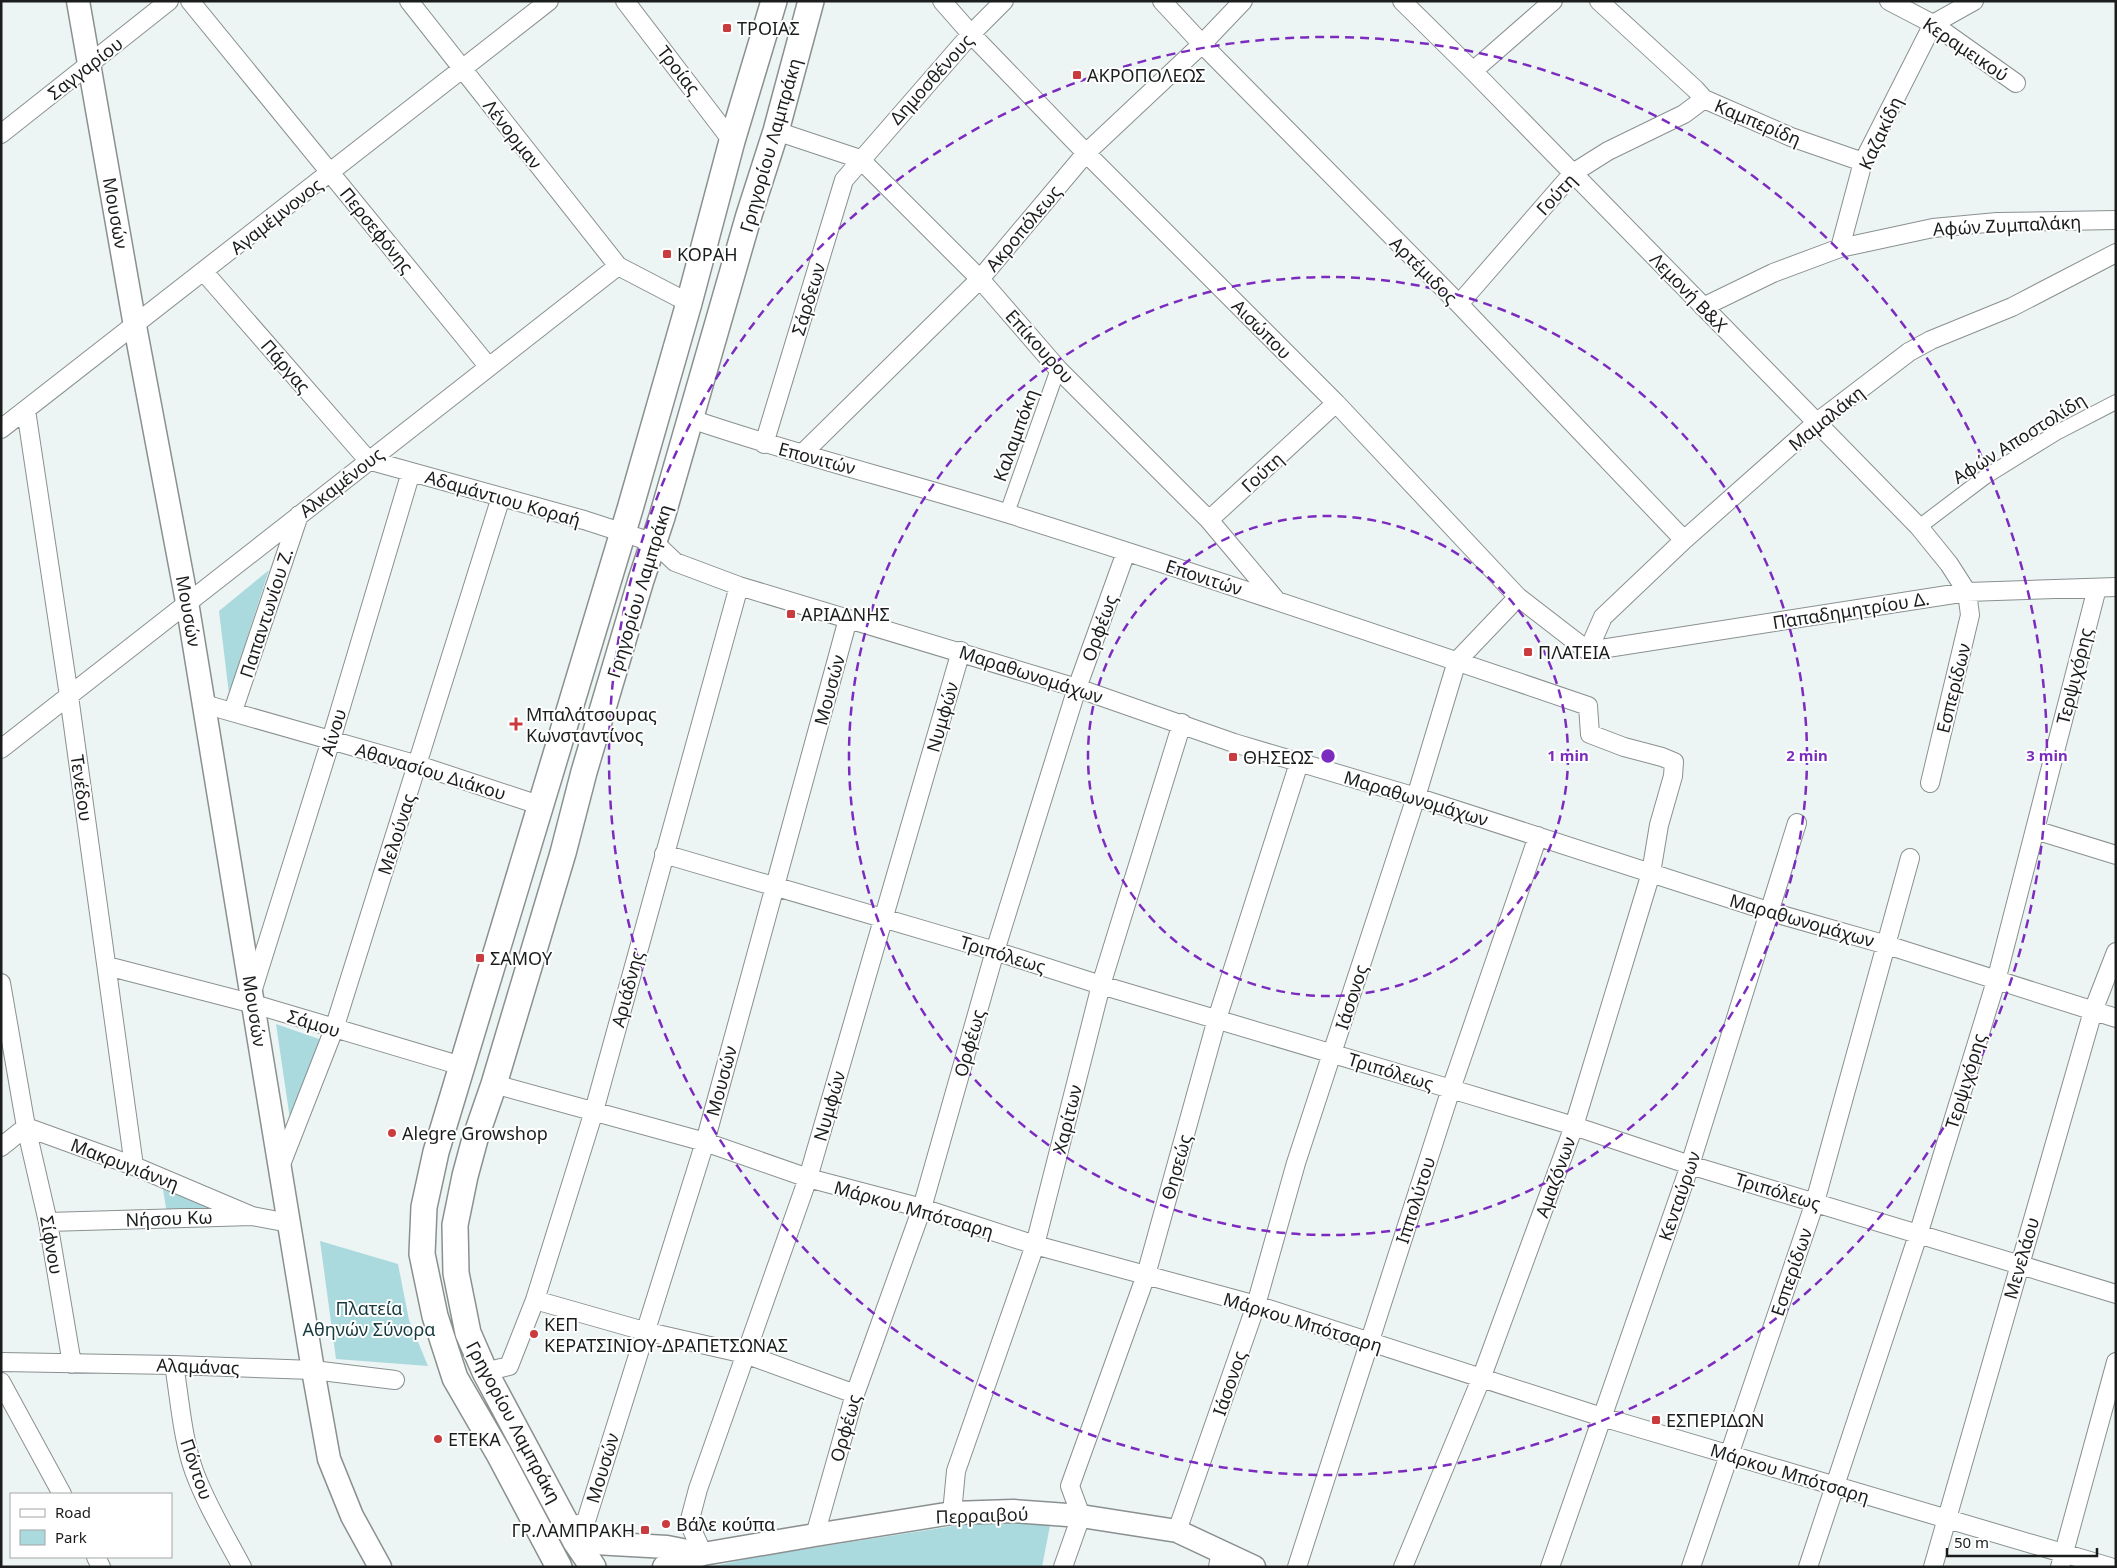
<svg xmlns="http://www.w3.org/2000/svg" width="2117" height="1568" viewBox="0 0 2117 1568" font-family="'Noto Sans',sans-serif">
<rect width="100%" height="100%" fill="#edf4f4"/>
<path fill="#aad9de" d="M269 570 229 694 219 611Z
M276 1024 322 1040 291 1126Z
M163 1189 222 1213 167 1214Z
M320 1241 398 1264 409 1320 428 1366 336 1359Z
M1052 1515 1042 1567H710L760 1556 999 1519Z"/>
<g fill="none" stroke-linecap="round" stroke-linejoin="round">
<defs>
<path id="pedestrian" d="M1007 513 1058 369
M1919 527 1985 477 2056 433 2116 402"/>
<path id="minor" d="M190 1 488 366
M409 1 618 266
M625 1 732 141
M942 1 971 34 1086 153 1336 403 1518 597 1588 651
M1162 1 1202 44 1459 304 1684 540
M1402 1 1473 71 1919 527 1949 564 1967 592 1970 615 1930 783
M1599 1 1695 89 1704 99 1791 137 1863 162
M1889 1 1933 24 2016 83
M1473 71 1553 1
M776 131 860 159 980 279 1058 369 1209 520 1277 601
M1 134 169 1
M1840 248 1863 162 1933 24 1974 1
M204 272 368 460
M1459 304 1573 173 1608 151 1684 114 1704 99
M1703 307 1773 273 1840 248 1933 228 1997 222 2116 220
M26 410 69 696 134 1166
M691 419C796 455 903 481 1009 514 1203 575 1395 640 1588 706L1590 734 1624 747 1662 757 1674 762 1673 776 1659 825 1651 873 1574 1126 1481 1379 1403 1567
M1 429 549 1
M764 444 844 180 971 34 1004 1
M802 454 980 279 1086 153 1202 44 1243 1
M368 460 584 520 655 543 675 562 739 586 1077 688 1234 743 1416 797 1771 912 1887 945 2116 1018
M1209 520 1336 403
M1588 651 1603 617 1684 540 1816 423 1909 352 1931 340 2012 307 2116 253
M1588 651 1967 592 2116 587
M204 704 418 765 542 806
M233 711 299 515
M1 749 618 266 689 303
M2035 830 2116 855
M664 854 995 951 1101 985 1451 1089 1574 1126 1690 1165 2116 1294
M107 966 254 1004 462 1066
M1 983 26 1127 48 1222 72 1364
M252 992 331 740 411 472
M494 1084 705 1142 808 1178 922 1208 1035 1245 1256 1305 1602 1417 2110 1567
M26 1127 134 1166 252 1216
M1 1147 26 1127
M280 1167 334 1029 501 497
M48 1222 252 1216 289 1223
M535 1300 644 1331 745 1354 855 1394
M1 1362 174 1365 313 1370 395 1380
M174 1365C180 1400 182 1437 194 1471 206 1504 225 1535 242 1567
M485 1372 509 1366 535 1300 594 1111 739 586
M1 1382 62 1494
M952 1513 956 1471 1035 1245 1101 985 1182 723
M569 1528 586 1521 705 1142 848 619
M1177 1531 1256 1305 1296 1163 1416 797 1457 661 1518 597
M815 1535 855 1394 922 1208 995 951 1077 688 1126 552
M703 1554 689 1523 698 1489 808 1178 961 651
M96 1557 101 1567
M1063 1567 1081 1516 1070 1486 1146 1275 1217 1019 1299 763
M1218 1567 1221 1551
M1297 1567 1451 1089 1538 836
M1550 1567 1690 1165 1797 823
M1691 1567 1815 1202 1910 858
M1808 1567 1918 1235 1996 981 2097 588
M1933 1567 2093 1011 2116 952
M2060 1567 2116 1362"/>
<path id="tertiary" d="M78 1 135 326 187 602 313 1370 329 1459 352 1516 380 1567
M576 1542 667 1547 702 1554
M664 1567 703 1554 815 1535 952 1513 1013 1511 1081 1516 1177 1531 1254 1567"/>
<path id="secondary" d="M559 1567 499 1454 455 1378 435 1316 422 1254 424 1207 436 1152 630 509 689 303 732 141 774 1
M593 1567 576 1542 485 1372 468 1333 456 1273 455 1225 465 1176 475 1139 494 1084 563 853 584 772 641 580 662 517 749 215 776 131 811 1"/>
</defs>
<use href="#pedestrian" stroke="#8a9090" stroke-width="16"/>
<use href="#minor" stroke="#8a9090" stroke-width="20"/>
<use href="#tertiary" stroke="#8a9090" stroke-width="25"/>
<use href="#secondary" stroke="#8a9090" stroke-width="28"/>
<use href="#pedestrian" stroke="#fff" stroke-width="14"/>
<use href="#minor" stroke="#fff" stroke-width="18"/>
<use href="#tertiary" stroke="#fff" stroke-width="22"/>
<use href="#secondary" stroke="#fff" stroke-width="25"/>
</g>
<g fill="none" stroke="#7b2cbf" stroke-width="2.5" stroke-dasharray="9 6">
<circle cx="1328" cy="756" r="240"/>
<circle cx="1328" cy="756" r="479"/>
<circle cx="1328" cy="756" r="719"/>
</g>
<g fill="#ca3b3d" stroke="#fff" stroke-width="2">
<rect x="722" y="23" width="10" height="10" rx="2.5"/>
<rect x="1072" y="70" width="10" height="10" rx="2.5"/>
<rect x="662" y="249" width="10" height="10" rx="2.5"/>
<rect x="786" y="609" width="10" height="10" rx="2.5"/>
<rect x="1523" y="647" width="10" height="10" rx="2.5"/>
<path d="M513.5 716.5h5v5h5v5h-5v5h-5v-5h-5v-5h5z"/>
<rect x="1228" y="752" width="10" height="10" rx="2.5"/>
<rect x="475" y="953" width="10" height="10" rx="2.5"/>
<circle cx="392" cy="1133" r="5"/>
<circle cx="534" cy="1334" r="5"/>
<rect x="1651" y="1415" width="10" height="10" rx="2.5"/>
<circle cx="438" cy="1439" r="5"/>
<circle cx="666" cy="1524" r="5"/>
<rect x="640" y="1525" width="10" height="10" rx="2.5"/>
</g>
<g text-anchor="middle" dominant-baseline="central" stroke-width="4" stroke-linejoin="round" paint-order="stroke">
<g font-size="18" fill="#1b1d1d" stroke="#fff" text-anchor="start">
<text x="737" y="28">ΤΡΟΙΑΣ</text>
<text x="1087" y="75">ΑΚΡΟΠΟΛΕΩΣ</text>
<text x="677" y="254">ΚΟΡΑΗ</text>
<text x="801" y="614">ΑΡΙΑΔΝΗΣ</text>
<text x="1538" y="652">ΠΛΑΤΕΙΑ</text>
<text x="526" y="714">Μπαλάτσουρας<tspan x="526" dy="21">Κωνσταντίνος</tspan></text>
<text x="1243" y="757">ΘΗΣΕΩΣ</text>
<text x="490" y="958">ΣΑΜΟΥ</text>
<text x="402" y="1133">Alegre Growshop</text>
<text x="544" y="1324">ΚΕΠ<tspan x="544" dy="21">ΚΕΡΑΤΣΙΝΙΟΥ-ΔΡΑΠΕΤΣΩΝΑΣ</tspan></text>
<text x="1666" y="1420">ΕΣΠΕΡΙΔΩΝ</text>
<text x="448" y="1439">ΕΤΕΚΑ</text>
<text x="676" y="1524">Βάλε κούπα</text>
<text x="635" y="1530" text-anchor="end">ΓΡ.ΛΑΜΠΡΑΚΗ</text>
</g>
<g font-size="18" fill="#1b1d1d" stroke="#fff">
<text transform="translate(1966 49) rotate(34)">Κεραμεικού</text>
<text transform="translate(85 68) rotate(-38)">Σαγγαρίου</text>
<text transform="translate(679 70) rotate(52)">Τροίας</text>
<text transform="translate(931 79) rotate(-48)">Δημοσθένους</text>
<text transform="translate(1758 122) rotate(23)">Καμπερίδη</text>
<text transform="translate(1880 133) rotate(-65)">Καζακίδη</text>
<text transform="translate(513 134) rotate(52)">Λένορμαν</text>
<text transform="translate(770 145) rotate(-74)">Γρηγορίου Λαμπράκη</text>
<text transform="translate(1556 194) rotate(-47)">Γούτη</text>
<text transform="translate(116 213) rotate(80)">Μουσών</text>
<text transform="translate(276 216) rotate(-38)">Αγαμέμνονος</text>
<text transform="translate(2007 225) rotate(-3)">Αφών Ζυμπαλάκη</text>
<text transform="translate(1023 228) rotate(-50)">Ακροπόλεως</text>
<text transform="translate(377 230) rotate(51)">Περσεφόνης</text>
<text transform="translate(1424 270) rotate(45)">Αρτέμιδος</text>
<text transform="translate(1689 292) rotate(46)">Λεμονή Β&amp;Χ</text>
<text transform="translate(808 299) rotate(-73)">Σάρδεων</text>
<text transform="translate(1262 329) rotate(45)">Αισώπου</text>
<text transform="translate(1040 346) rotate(48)">Επίκουρου</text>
<text transform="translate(286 366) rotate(49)">Πάργας</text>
<text transform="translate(1826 418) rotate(-39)">Μαμαλάκη</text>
<text transform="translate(1015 435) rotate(-70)">Καλαμπόκη</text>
<text transform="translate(2019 438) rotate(-32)">Αφών Αποστολίδη</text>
<text transform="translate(817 458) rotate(15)">Επονιτών</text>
<text transform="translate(1262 472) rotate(-43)">Γούτη</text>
<text transform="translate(341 482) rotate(-38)">Αλκαμένους</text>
<text transform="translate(503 498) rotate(16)">Αδαμάντιου Κοραή</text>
<text transform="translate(1204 577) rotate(18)">Επονιτών</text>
<text transform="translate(639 591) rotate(-73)">Γρηγορίου Λαμπράκη</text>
<text transform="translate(1851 610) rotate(-9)">Παπαδημητρίου Δ.</text>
<text transform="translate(189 611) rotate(80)">Μουσών</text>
<text transform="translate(266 613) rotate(-72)">Παπαντωνίου Ζ.</text>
<text transform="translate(1099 628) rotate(-70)">Ορφέως</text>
<text transform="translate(1031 674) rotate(18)">Μαραθωνομάχων</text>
<text transform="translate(2074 676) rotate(-76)">Τερψιχόρης</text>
<text transform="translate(1953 688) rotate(-76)">Εσπερίδων</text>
<text transform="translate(829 690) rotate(-75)">Μουσών</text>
<text transform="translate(942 717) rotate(-74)">Νυμφών</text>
<text transform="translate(333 732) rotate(-73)">Αίνου</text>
<text transform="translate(431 771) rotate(17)">Αθανασίου Διάκου</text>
<text transform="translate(82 788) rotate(82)">Τενέδου</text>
<text transform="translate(1416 798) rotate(17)">Μαραθωνομάχων</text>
<text transform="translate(396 834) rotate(-72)">Μελούνας</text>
<text transform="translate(1802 920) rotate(16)">Μαραθωνομάχων</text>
<text transform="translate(1003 954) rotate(17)">Τριπόλεως</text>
<text transform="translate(627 989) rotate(-75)">Αριάδνης</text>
<text transform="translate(1351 997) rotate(-72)">Ιάσονος</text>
<text transform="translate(255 1011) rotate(81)">Μουσών</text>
<text transform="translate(314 1023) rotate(17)">Σάμου</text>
<text transform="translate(969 1043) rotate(-74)">Ορφέως</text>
<text transform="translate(1391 1071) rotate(17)">Τριπόλεως</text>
<text transform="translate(721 1081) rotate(-75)">Μουσών</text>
<text transform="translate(1965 1081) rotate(-73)">Τερψιχόρης</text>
<text transform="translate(829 1106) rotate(-74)">Νυμφών</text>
<text transform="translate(1067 1119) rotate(-76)">Χαρίτων</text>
<text transform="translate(125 1164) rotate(21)">Μακρυγιάννη</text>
<text transform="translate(1176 1167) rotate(-74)">Θησεώς</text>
<text transform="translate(1555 1177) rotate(-70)">Αμαζόνων</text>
<text transform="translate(1778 1191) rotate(17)">Τριπόλεως</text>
<text transform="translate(1679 1196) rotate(-71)">Κενταύρων</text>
<text transform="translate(1415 1200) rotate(-72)">Ιππολύτου</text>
<text transform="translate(914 1209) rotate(16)">Μάρκου Μπότσαρη</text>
<text transform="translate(169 1218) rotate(-2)">Νήσου Κω</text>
<text transform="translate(52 1245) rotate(80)">Σίφνου</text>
<text transform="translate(2021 1258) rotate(-74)">Μενελάου</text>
<text transform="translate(1791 1272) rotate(-71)">Εσπερίδων</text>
<text transform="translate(1303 1322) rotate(17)">Μάρκου Μπότσαρη</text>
<text transform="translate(198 1366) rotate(2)">Αλαμάνας</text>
<text transform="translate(1229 1383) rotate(-71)">Ιάσονος</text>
<text transform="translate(514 1422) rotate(62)">Γρηγορίου Λαμπράκη</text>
<text transform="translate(845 1428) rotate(-74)">Ορφέως</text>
<text transform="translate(602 1468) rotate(-73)">Μουσών</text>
<text transform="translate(197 1469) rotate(71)">Πόντου</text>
<text transform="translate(1790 1473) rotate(17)">Μάρκου Μπότσαρη</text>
<text transform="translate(982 1515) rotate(-2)">Περραιβού</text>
</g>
<g font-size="18" fill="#16393c" stroke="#fff">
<text x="369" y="1308">Πλατεία<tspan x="369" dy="21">Αθηνών Σύνορα</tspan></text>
</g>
</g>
<circle cx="1328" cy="756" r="8" fill="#7b2cbf" stroke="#fff" stroke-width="2.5"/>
<g font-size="15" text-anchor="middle" font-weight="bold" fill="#7b2cbf" stroke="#fff" stroke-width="4" stroke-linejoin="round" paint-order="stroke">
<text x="1568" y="761">1 min</text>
<text x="1807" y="761">2 min</text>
<text x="2047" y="761">3 min</text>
</g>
<rect width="2117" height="1568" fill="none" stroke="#1b1d1d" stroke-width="5"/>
<rect x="10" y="1493" width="162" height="65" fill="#ffffff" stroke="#a4a5a5"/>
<rect x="20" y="1509" width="25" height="8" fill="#ffffff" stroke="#a4a5a5"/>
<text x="55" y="1518" font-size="15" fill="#1b1d1d">Road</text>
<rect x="20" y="1530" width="25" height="15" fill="#aad9de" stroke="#a4a5a5"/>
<text x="55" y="1543" font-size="15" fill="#1b1d1d">Park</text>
<path d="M1947 1548v8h150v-8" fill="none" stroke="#1b1d1d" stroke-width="2.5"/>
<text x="1954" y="1548" font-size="15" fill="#1b1d1d" stroke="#ffffff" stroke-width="4" paint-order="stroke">50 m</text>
</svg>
